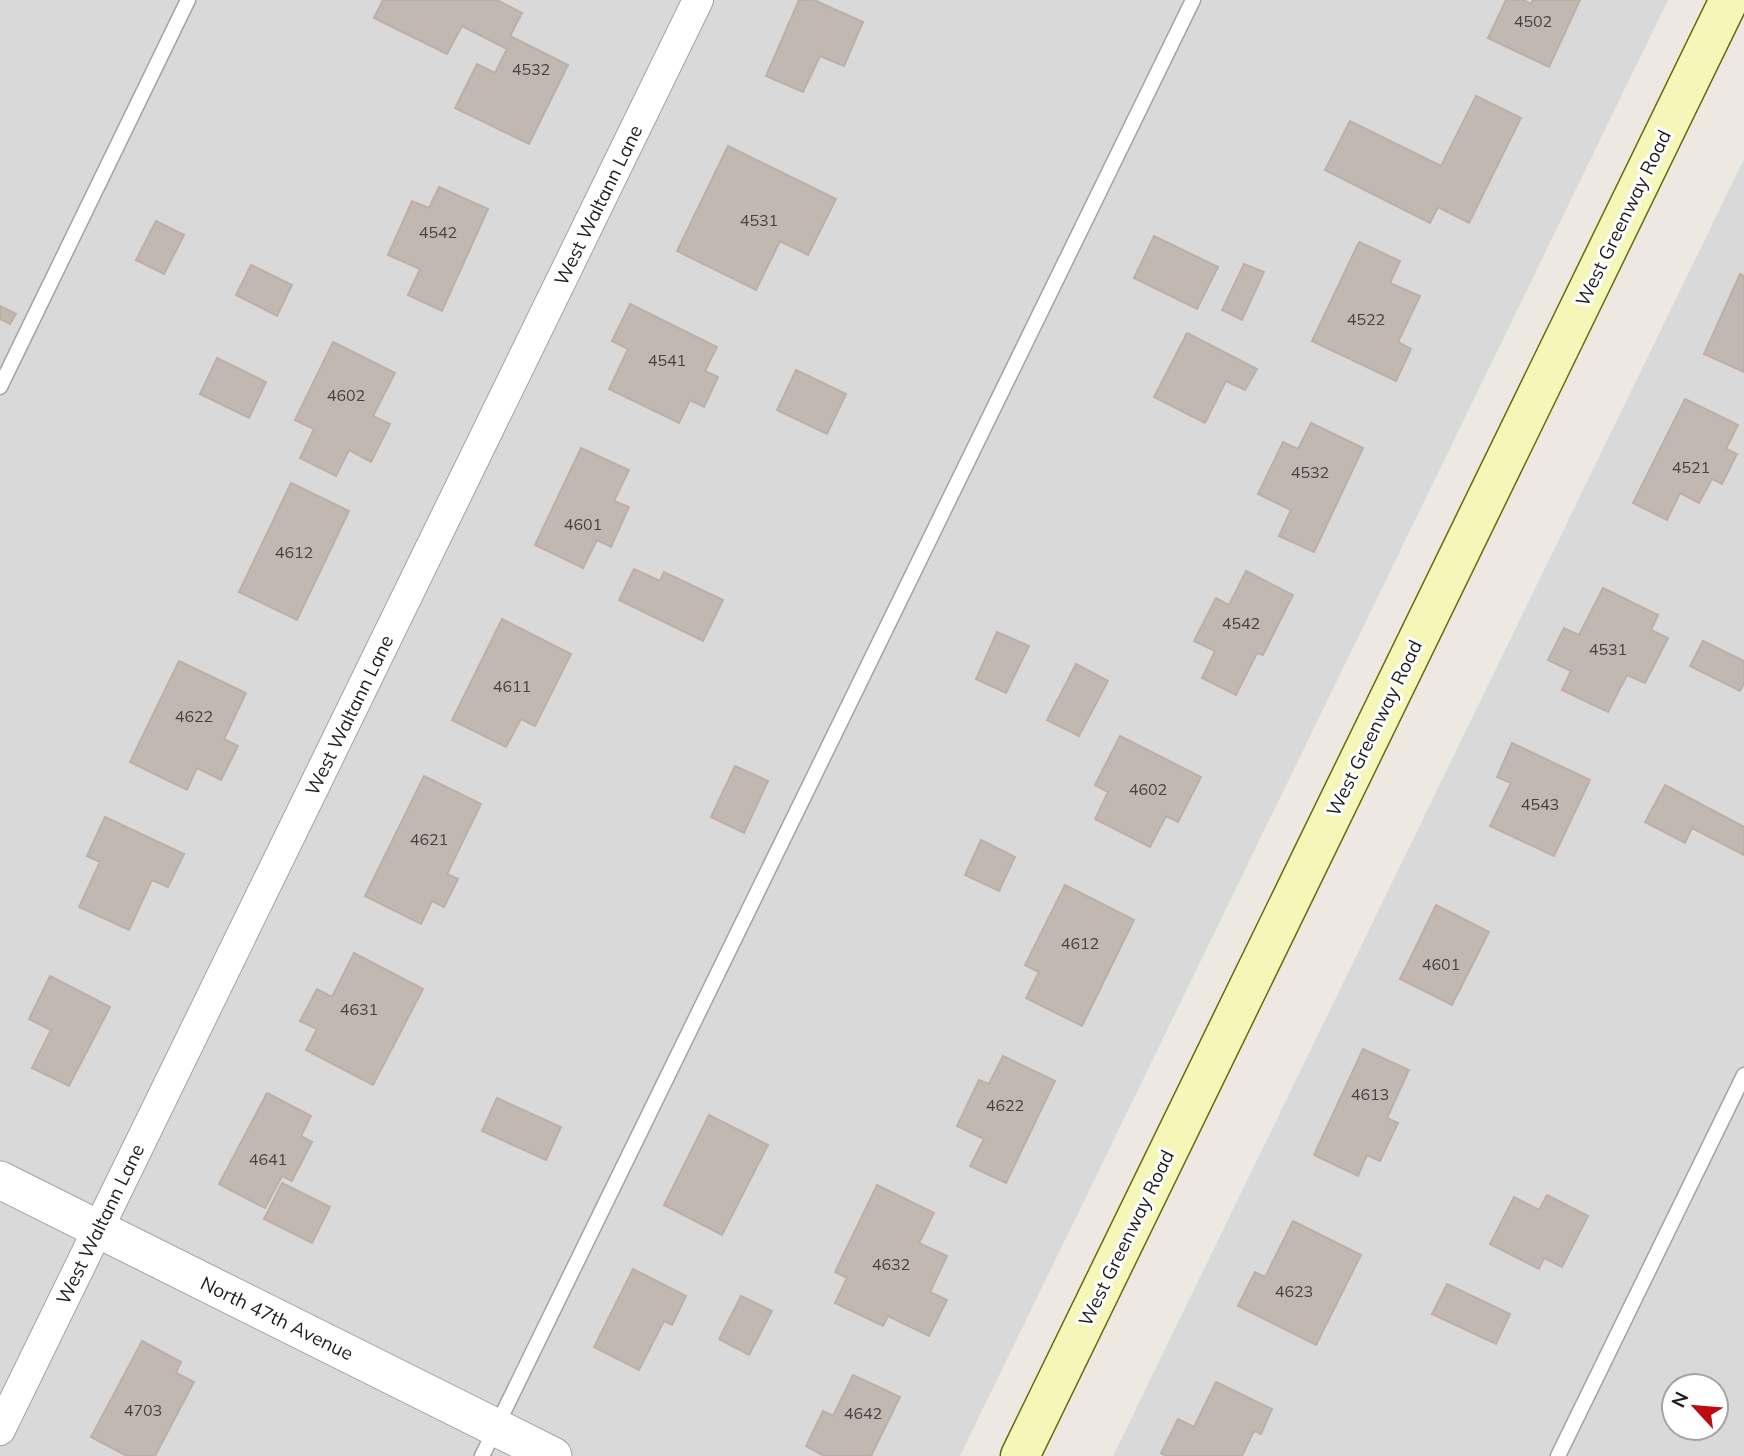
<svg xmlns="http://www.w3.org/2000/svg" width="1744" height="1456" viewBox="0 0 1744 1456" font-family="Mulish,sans-serif">
<rect width="100%" height="100%" fill="#ede9e2"/>
<path fill="#dad9d9" fill-rule="evenodd" d="M0 0H1668L960 1456H0Z
M1744 159V1456H1113ZM1674 1386H1716V1428H1674Z"/>
<path fill="#c1b8b2" stroke="#beafa5" stroke-width="2" d="M383 0H497L522 13 510 36 568 65 529 144 455 108 477 64 495 73 507 49 462 26 447 54 374 18Z
M799 0H814L863 22 844 66 820 56 803 92 766 76Z
M1506 0H1523L1531 4 1533 0H1580L1549 67 1488 38Z
M1476 96 1521 118 1469 223 1438 207 1430 223 1325 170 1350 121 1441 166Z
M728 146 836 199 808 255 780 241 756 290 677 251Z
M439 187 488 209 442 311 408 295 420 269 388 255 412 201 429 208Z
M156 221 184 235 164 274 136 260Z
M1154 236 1218 267 1197 309 1134 278Z
M1359 242 1400 261 1390 283 1420 296 1398 342 1411 349 1396 381 1312 341Z
M1244 264 1264 272 1242 320 1222 310Z
M251 265 292 285 277 316 236 295Z
M1740 274 1744 276V372L1704 354Z
M630 304 717 347 705 371 718 377 704 407 690 400 679 423 609 389 628 349 612 341Z
M0 306 16 314 10 324 0 319Z
M1187 333 1257 369 1245 390 1226 381 1205 423 1154 397Z
M333 342 395 373 373 416 390 424 371 462 349 450 336 476 300 458 314 429 295 420Z
M217 358 266 382 249 418 200 394Z
M796 370 846 394 827 434 777 410Z
M1685 399 1738 425 1726 449 1737 454 1722 484 1712 479 1699 503 1680 493 1667 520 1633 503Z
M1311 423 1363 448 1314 552 1279 536 1291 510 1258 494 1283 442 1298 449Z
M581 448 629 470 614 501 629 507 611 547 597 540 583 568 535 545Z
M291 483 349 511 297 620 239 592Z
M634 569 660 581 664 572 723 600 703 641 619 600Z
M1246 571 1293 595 1263 655 1257 653 1236 695 1202 678 1215 651 1194 641 1216 598 1229 605Z
M1603 588 1658 615 1651 630 1668 638 1645 683 1627 675 1608 712 1562 690 1571 671 1548 660 1564 628 1579 635Z
M502 619 571 654 535 726 521 719 506 747 452 720Z
M997 632 1029 646 1006 693 976 679Z
M1703 641 1744 661V683L1740 691 1690 666Z
M179 661 246 693 224 739 238 746 221 780 197 768 187 790 130 762Z
M1076 664 1108 681 1079 736 1047 720Z
M1120 736 1201 777 1178 822 1166 816 1150 847 1095 819 1108 792 1095 785Z
M1512 743 1590 780 1554 856 1490 826 1511 783 1497 777Z
M735 766 768 781 744 833 711 817Z
M424 776 481 804 447 874 458 879 444 907 432 901 421 924 365 896Z
M1665 785 1744 827V855L1692 828 1685 843 1645 822Z
M105 817 184 854 168 887 152 880 129 930 79 907 100 862 87 856Z
M981 840 1015 857 999 891 965 875Z
M1065 885 1134 920 1082 1026 1026 998 1039 972 1025 965Z
M1436 905 1489 932 1452 1005 1400 979Z
M354 953 423 989 373 1085 306 1050 317 1029 300 1021 317 989 332 997Z
M50 976 110 1007 69 1086 32 1068 51 1030 29 1019Z
M1363 1049 1409 1070 1387 1118 1398 1123 1380 1161 1367 1155 1358 1176 1314 1155Z
M1003 1056 1055 1081 1006 1183 970 1166 984 1139 957 1126 979 1080 989 1084Z
M267 1093 311 1116 301 1136 312 1142 292 1181 282 1176 265 1208 219 1184Z
M497 1098 561 1127 546 1160 482 1131Z
M709 1115 768 1145 722 1235 664 1205Z
M282 1183 330 1207 312 1243 264 1219Z
M877 1185 934 1213 919 1243 947 1256 930 1292 947 1300 929 1336 888 1316 883 1326 835 1303 847 1278 835 1272Z
M1547 1195 1588 1216 1562 1267 1544 1258 1539 1269 1490 1244 1514 1197 1539 1210Z
M1293 1221 1361 1255 1316 1345 1238 1306 1255 1272 1265 1277Z
M633 1269 686 1296 672 1325 664 1321 639 1370 594 1347Z
M1447 1284 1510 1314 1496 1344 1432 1314Z
M741 1296 772 1311 749 1355 719 1339Z
M142 1341 181 1362 176 1373 194 1382 155 1456H127L91 1437Z
M853 1375 900 1397 871 1456H824L806 1446 823 1411 833 1416Z
M1216 1382 1272 1409 1261 1434 1254 1431 1242 1456H1166L1161 1453 1178 1419 1194 1427Z"/>
<g fill="none" stroke-linecap="round" stroke-linejoin="round">
<defs>
<path id="service" d="M0 387 188 0
M482 1456 1193 0
M1558 1456 1744 1075"/>
<path id="minor" d="M0 1430 698 0"/>
<path id="tertiary" d="M0 1180 553 1456"/>
<path id="secondary" d="M1020 1456 1729 0"/>
</defs>
<use href="#service" stroke="#a3a3a3" stroke-width="17"/>
<use href="#minor" stroke="#a3a3a3" stroke-width="32"/>
<use href="#tertiary" stroke="#a3a3a3" stroke-width="39"/>
<use href="#secondary" stroke="#666c0a" stroke-width="41"/>
<use href="#service" stroke="#fff" stroke-width="14"/>
<use href="#minor" stroke="#fff" stroke-width="30"/>
<use href="#tertiary" stroke="#fff" stroke-width="37"/>
<use href="#secondary" stroke="#f5f6b8" stroke-width="38"/>
</g>
<g text-anchor="middle" dominant-baseline="central" stroke-width="6" stroke-linejoin="round" paint-order="stroke">
<g font-size="16" fill="#454342">
<text x="1533" y="21">4502</text>
<text x="531" y="69">4532</text>
<text x="759" y="220">4531</text>
<text x="438" y="232">4542</text>
<text x="1366" y="319">4522</text>
<text x="667" y="360">4541</text>
<text x="346" y="395">4602</text>
<text x="1691" y="467">4521</text>
<text x="1310" y="472">4532</text>
<text x="583" y="524">4601</text>
<text x="294" y="552">4612</text>
<text x="1241" y="623">4542</text>
<text x="1608" y="649">4531</text>
<text x="512" y="686">4611</text>
<text x="194" y="716">4622</text>
<text x="1148" y="789">4602</text>
<text x="1540" y="804">4543</text>
<text x="429" y="839">4621</text>
<text x="1080" y="943">4612</text>
<text x="1441" y="964">4601</text>
<text x="359" y="1009">4631</text>
<text x="1370" y="1094">4613</text>
<text x="1005" y="1105">4622</text>
<text x="268" y="1159">4641</text>
<text x="891" y="1264">4632</text>
<text x="1294" y="1291">4623</text>
<text x="143" y="1410">4703</text>
<text x="863" y="1413">4642</text>
</g>
<g font-size="19" fill="#1c1c1c" stroke="#fff">
<text transform="translate(598 205) rotate(-64)">West Waltann Lane</text>
<text transform="translate(1623 218) rotate(-64)">West Greenway Road</text>
<text transform="translate(349 715) rotate(-64)">West Waltann Lane</text>
<text transform="translate(1374 728) rotate(-64)">West Greenway Road</text>
<text transform="translate(100 1224) rotate(-64)">West Waltann Lane</text>
<text transform="translate(1126 1238) rotate(-64)">West Greenway Road</text>
<text transform="translate(277 1318) rotate(26)">North 47th Avenue</text>
</g>
</g>
<g transform="translate(1695 1407) rotate(296)"><circle r="33" fill="#ffffff" stroke="#a4a4a4" stroke-width="2"/>
<path d="M0-5L12 26L0 18L-12 26Z" fill="#be0a12"/>
<text y="-10" font-size="19" font-weight="bold" text-anchor="middle" fill="#1c1c1c">N</text>
</g>
</svg>
